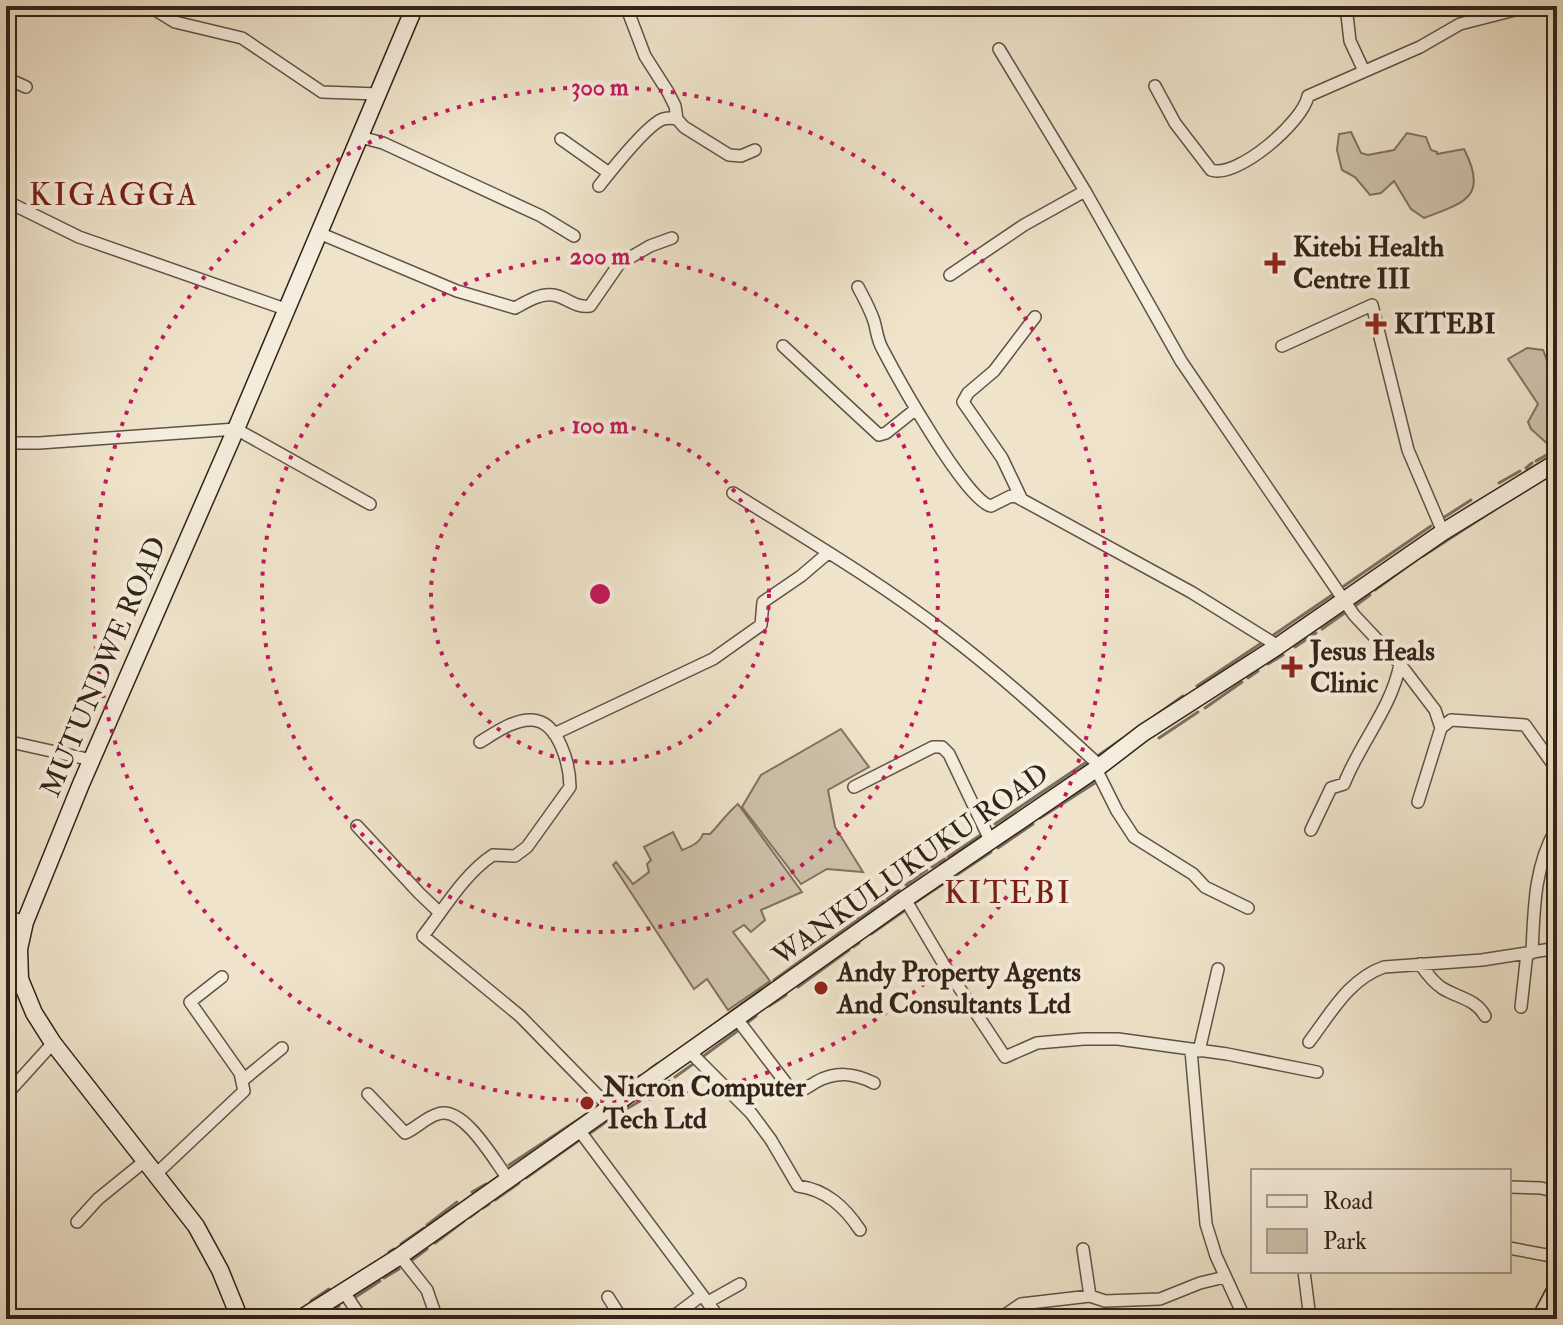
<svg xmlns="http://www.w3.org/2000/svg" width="1563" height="1325" viewBox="0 0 1563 1325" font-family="'IM FELL Double Pica',serif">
<rect width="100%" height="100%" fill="#efe4cb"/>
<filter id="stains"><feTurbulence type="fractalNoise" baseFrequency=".0025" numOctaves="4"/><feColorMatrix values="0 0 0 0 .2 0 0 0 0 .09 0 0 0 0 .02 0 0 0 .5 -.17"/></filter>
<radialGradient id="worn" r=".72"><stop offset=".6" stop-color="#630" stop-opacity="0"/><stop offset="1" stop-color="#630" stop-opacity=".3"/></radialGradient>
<path fill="#cfc3ad" stroke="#807262" stroke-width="2" d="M1351 132 1361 153 1368 155 1394 150 1407 133 1426 137 1431 150 1437 152V154L1464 149C1489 197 1464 203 1424 218L1411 209 1394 181 1381 193 1370 195 1355 177 1342 170 1337 150 1339 134Z
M1527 348 1543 350 1557 386V443L1550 446 1531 429 1528 422 1538 404 1508 359Z
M841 729 869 767 828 790 835 827 863 872 827 869 801 884 742 807 761 775Z
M738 804 802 892 761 910 765 920 751 932 744 925 733 932 770 981 728 1010 707 979 694 989 613 865 616 862 633 884 649 872 647 864 651 860 644 847 673 832 682 850C690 847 700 843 703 834H710C720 824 726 814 738 804Z"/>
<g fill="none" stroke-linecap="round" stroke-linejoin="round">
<path stroke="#7d6f5f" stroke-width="3" d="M1536 461 1557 449
M1526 468 1532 463
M1499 483 1520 471
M1440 520 1471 500
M1423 556 1500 506
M1344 586 1431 526
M1375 590 1416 560
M1355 606 1370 595
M1322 629 1346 612
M1272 636 1335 593
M1295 647 1316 633
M1268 664 1283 655
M1248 678 1258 671
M1197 686 1263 642
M1205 708 1242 682
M1155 716 1183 696
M1159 738 1198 712
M1099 755 1122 739
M1040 818 1098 781
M995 824 1088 761
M998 848 1033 824
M948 857 982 834
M932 867 945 859
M906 885 927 870
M887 899 899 890
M913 904 991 852
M851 912 858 919
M871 934 904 911
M853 947 859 943
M774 980 884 901
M798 987 849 950
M769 1006 786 995
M747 1023 756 1016
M715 1024 770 983
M701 1058 740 1029
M649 1070 657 1064
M675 1077 693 1064
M627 1085 640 1076
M652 1093 669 1081
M644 1098 648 1095
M623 1111 640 1101
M586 1136 613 1117
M509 1165 599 1106
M526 1178 578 1141
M472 1192 486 1184
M495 1200 519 1183
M483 1208 489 1204
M470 1217 478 1211
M427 1225 457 1202
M435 1243 464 1221
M401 1244 424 1228
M389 1252 394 1249
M408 1263 427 1249
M384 1278 399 1269
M354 1298 380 1281
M311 1301 329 1289
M286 1315 293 1311
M327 1315 339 1306
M280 1319 282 1318"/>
<defs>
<path id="street" d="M149 6 175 22 242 38 322 92 378 94
M626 6 645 56 668 92 675 106 677 119 684 127 729 155 741 156 755 150
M1346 6 1350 41 1364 71
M999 49 1085 191 1181 361 1354 615 1400 664C1392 707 1360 743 1344 784L1331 788 1311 830
M6 78 26 87
M1155 86 1175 123 1211 170C1237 179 1303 122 1308 96L1420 47 1460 24 1530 6
M360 137 383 143 541 216 574 236
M561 139 609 173
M599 186C610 172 648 124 663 119 667 118 673 118 677 119
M6 201 79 237 285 309
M319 233 457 291 515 308C526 302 540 293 553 295 567 297 574 308 590 306L619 264 650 246 672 238
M950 275 1024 225 1085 191
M858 287C864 298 870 309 874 321 877 331 877 340 883 350 897 377 966 501 991 506L1011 496 1017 497 1191 592 1278 646
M783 346 879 435 886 433 916 409
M1282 346 1372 305 1408 450 1443 532
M6 443H39L236 429 370 504
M733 493C805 538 880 582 947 634 1001 675 1050 720 1100 766
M1022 500 1002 458 963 402 968 393 994 371 1035 317
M1400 664 1435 710 1441 728 1418 802
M1441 728 1451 720 1525 725 1557 770
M554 734 713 659 761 625 763 602 801 576 828 553
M6 741 92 760
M480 742C495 733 514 719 532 720 559 721 570 766 570 787L527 847 515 856 493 855C464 874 444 909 423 936L520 1016 610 1108
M1096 769 1117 811 1134 837 1193 874 1205 887 1248 908
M854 787 933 747H942L949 754 990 840
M357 826 419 893 440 913
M905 899 943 963 1005 1057 1037 1043 1084 1039H1118L1227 1054 1317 1072
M6 916 25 922
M1532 953C1534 909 1534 867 1556 829
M1420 964C1427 974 1433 982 1442 988 1458 998 1476 999 1485 1016
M6 975 20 964
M1521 1007 1527 953 1557 948
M737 1019 792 1091C802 1093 807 1087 816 1082 836 1071 854 1073 874 1083
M1309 1042C1331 1013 1349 979 1384 967L1482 960 1527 953
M1191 1050 1206 1224 1216 1256 1245 1319
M1199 1051 1218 969
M690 1052 751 1113 771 1140 798 1186C826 1190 844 1206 860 1230
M243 1080 282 1048
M368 1094 405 1133C417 1128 426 1117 438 1114 464 1105 495 1162 509 1180
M6 1095 53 1043
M579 1130 720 1319
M156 1174 244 1091 240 1073 190 1002 222 977
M1509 1187 1541 1188 1557 1192
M77 1222 98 1199 146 1160
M1509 1248 1557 1257
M1083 1249 1090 1296
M400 1256 427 1290 437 1319
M1304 1271 1310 1319
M344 1292 362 1319
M608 1297 622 1319
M708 1302 740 1284
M670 1319 702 1295
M999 1319 1021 1304 1090 1296 1105 1301 1160 1299 1200 1283 1225 1277"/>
<path id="secondary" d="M240 1319 220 1270 196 1226 53 1043 34 1013 20 979 19 949 25 922 81 784 236 429 415 6
M300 1319 400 1256 905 899 1096 769 1143 733 1278 646 1443 532 1557 462
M1540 1319 1557 1287"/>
</defs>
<use href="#street" stroke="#615245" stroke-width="14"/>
<use href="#secondary" stroke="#322218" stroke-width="19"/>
<use href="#street" stroke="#f5eddd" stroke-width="11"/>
<use href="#secondary" stroke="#f5eddd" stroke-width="16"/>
</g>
<g fill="none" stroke="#c2185b" stroke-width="4" stroke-dasharray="4 8">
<circle cx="600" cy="594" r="169"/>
<circle cx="600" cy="594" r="338"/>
<circle cx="600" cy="594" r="507"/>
</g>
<g fill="#8f2418" stroke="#f5eddd" stroke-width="3">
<path d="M1271 251h8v8h8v8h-8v8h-8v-8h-8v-8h8z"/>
<path d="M1372 312h8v8h8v8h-8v8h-8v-8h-8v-8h8z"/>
<path d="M1288 655h8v8h8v8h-8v8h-8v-8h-8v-8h8z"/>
<circle cx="821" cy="988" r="8"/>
<circle cx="587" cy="1103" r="8"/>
</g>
<g text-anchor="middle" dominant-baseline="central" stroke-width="8" stroke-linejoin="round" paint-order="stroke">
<g font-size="28" font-weight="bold" fill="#322218" stroke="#f5eddd" text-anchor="start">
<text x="1293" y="247">Kitebi Health<tspan x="1293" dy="32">Centre III</tspan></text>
<text x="1394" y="324">KITEBI</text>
<text x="1310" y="651">Jesus Heals<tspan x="1310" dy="32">Clinic</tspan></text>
<text x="837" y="972">Andy Property Agents<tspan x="837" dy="32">And Consultants Ltd</tspan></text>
<text x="603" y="1087">Nicron Computer<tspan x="603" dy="32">Tech Ltd</tspan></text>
</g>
<g font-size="28" fill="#322218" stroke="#f5eddd">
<text transform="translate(104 667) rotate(-67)">MUTUNDWE ROAD</text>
<text transform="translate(911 865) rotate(-35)">WANKULUKUKU ROAD</text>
</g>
<g font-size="32" letter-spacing="2" fill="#7a1f14" stroke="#f5eddd">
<text x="114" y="195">KIGAGGA</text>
<text x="1008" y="893">KITEBI</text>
</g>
</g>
<circle cx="600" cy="594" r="12" fill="#c2185b" stroke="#f5eddd" stroke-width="4"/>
<g font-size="24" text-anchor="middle" font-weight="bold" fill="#c2185b" stroke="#f5eddd" stroke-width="8" stroke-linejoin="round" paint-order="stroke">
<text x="600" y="95">300 m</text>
<text x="600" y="264">200 m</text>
<text x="600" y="433">100 m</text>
</g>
<rect width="1563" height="1325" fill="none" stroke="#efe4cb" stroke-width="32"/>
<rect x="8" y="8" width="1547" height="1309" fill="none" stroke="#322218" stroke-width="4"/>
<rect x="16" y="16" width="1531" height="1293" fill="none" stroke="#322218" stroke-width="2"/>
<rect x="1251" y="1169" width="260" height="104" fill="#f5eddd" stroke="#a79c8e" stroke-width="2"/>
<rect x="1267" y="1195" width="40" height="12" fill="#f5eddd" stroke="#a79c8e" stroke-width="2"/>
<text x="1323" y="1209" font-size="24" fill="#322218">Road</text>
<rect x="1267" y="1229" width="40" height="24" fill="#cfc3ad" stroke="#a79c8e" stroke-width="2"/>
<text x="1323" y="1249" font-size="24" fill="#322218">Park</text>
<rect width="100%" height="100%" filter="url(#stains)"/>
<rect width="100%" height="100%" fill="url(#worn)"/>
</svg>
